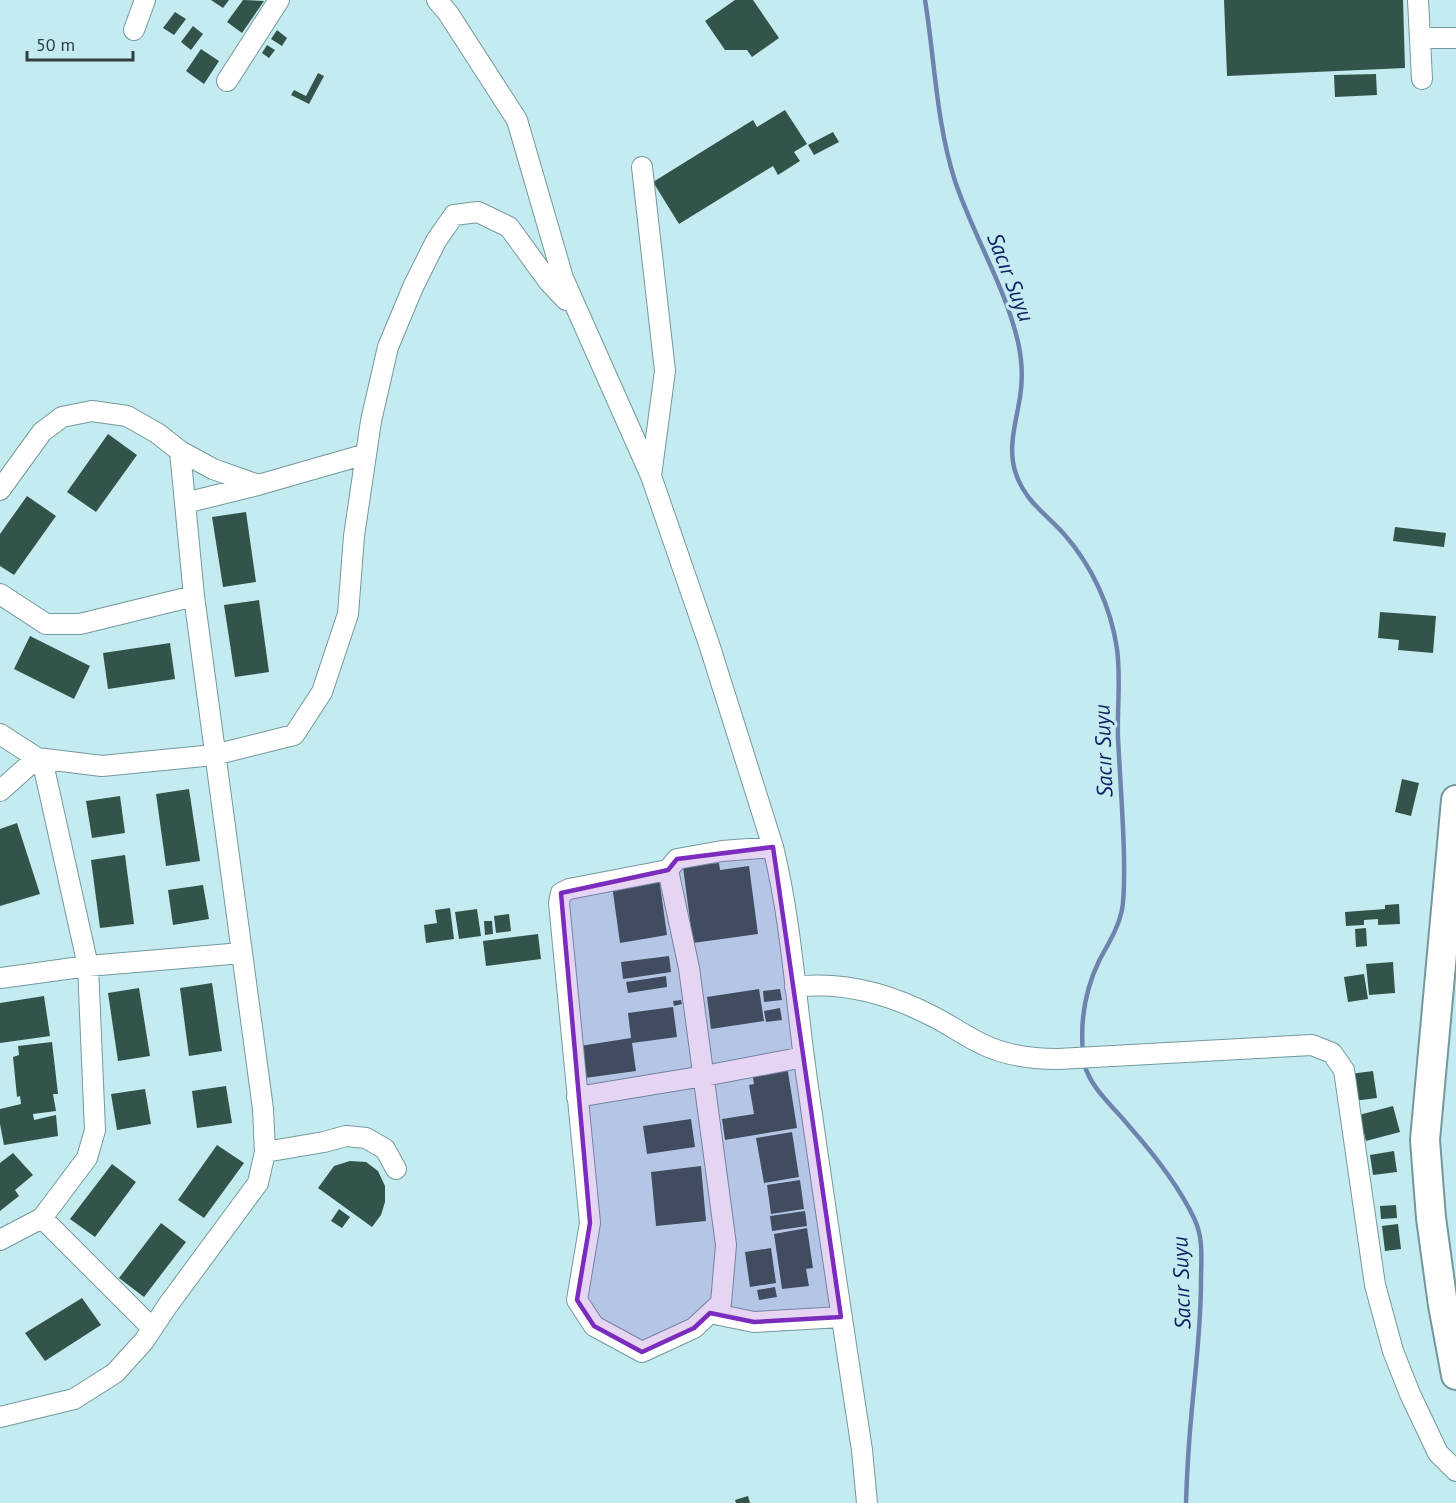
<svg xmlns="http://www.w3.org/2000/svg" width="1456" height="1503" viewBox="0 0 1456 1503" font-family="'PT Sans',sans-serif">
<rect width="100%" height="100%" fill="#c4ecf0"/>
<g fill="none" stroke-linecap="round" stroke-linejoin="round">
<path stroke="#6e84ae" stroke-width="4.5" d="M925 0C935 61 936 122 955 181 973 235 1005 286 1018 342 1022 360 1023 379 1020 397 1016 423 1007 448 1016 474 1025 501 1046 514 1064 534 1092 566 1111 607 1117 649 1121 678 1117 708 1118 738 1120 777 1123 816 1124 855 1124 873 1125 892 1122 910 1118 929 1108 944 1099 961 1085 990 1080 1020 1083 1053
M1084 1064C1092 1090 1112 1105 1129 1126 1152 1152 1179 1187 1194 1218 1204 1239 1201 1259 1201 1281 1201 1324 1196 1365 1192 1408 1189 1439 1187 1471 1186 1503"/>
</g>
<path fill="#33544a" d="M211 0H229L223 8Z
M243 0 264 1 242 33 227 22Z
M735 0H753L779 38 752 57 747 50H725L705 21Z
M1224 0H1403L1405 68 1227 76Z
M175 12 186 19 174 35 163 28Z
M193 26 203 34 191 50 181 42Z
M277 30 287 38 282 46 271 39Z
M267 45 275 50 269 58 262 53Z
M201 49 219 61 204 84 186 71Z
M318 73 324 76 309 104 291 95 294 90 306 96Z
M1376 74 1377 95 1335 97 1334 75Z
M785 110 807 144 794 152 800 161 778 175 773 166 679 224 653 182 753 120 757 127Z
M833 132 839 142 814 155 808 145Z
M108 434 137 455 96 512 67 492Z
M27 496 56 516 14 575 0 566V534Z
M246 512 256 582 223 587 212 517Z
M1395 527 1446 533 1444 547 1393 541Z
M259 600 269 672 235 677 224 605Z
M1380 612 1436 616 1433 653 1398 650 1399 640 1378 638Z
M30 636 90 666 74 699 14 669Z
M170 643 175 679 108 689 103 653Z
M1402 779 1419 783 1411 816 1395 812Z
M189 789 200 861 166 866 156 794Z
M120 796 125 833 92 838 86 801Z
M17 823 40 894 0 906V829Z
M125 855 134 924 100 928 91 860Z
M719 863 720 870 749 866 758 934 693 943 683 867Z
M659 878 667 935 620 943 612 885Z
M203 885 209 919 173 925 168 890Z
M1399 904 1400 924 1378 925V919L1364 920V925L1346 926 1345 912 1385 909V905Z
M450 908 454 939 426 943 424 925 437 923 435 910Z
M477 909 481 936 459 939 455 912Z
M509 914 511 931 496 933 494 916Z
M484 921H492L493 934 485 935Z
M1366 928 1367 946 1356 947 1355 929Z
M538 934 541 959 486 966 483 941Z
M669 956 671 972 623 979 621 962Z
M1393 962 1395 993 1369 995 1366 964Z
M1364 974 1368 999 1348 1002 1344 977Z
M666 976 667 987 628 993 626 982Z
M212 983 222 1051 189 1056 180 988Z
M139 988 150 1056 118 1061 108 993Z
M759 989 764 1021 711 1029 707 997Z
M780 989 782 1000 764 1002 763 991Z
M44 996 50 1036 0 1043V1003Z
M681 1000 682 1004 674 1006 673 1001Z
M673 1007 677 1037 632 1043 636 1071 585 1078 580 1046 631 1038 628 1013Z
M780 1008 782 1020 766 1022 764 1011Z
M52 1042 58 1094H53L56 1111 33 1114 34 1120 56 1115 58 1136 4 1145 0 1124V1109L21 1104 20 1096 17 1097 13 1057 19 1055 18 1046Z
M787 1066 797 1128 725 1140 722 1119 754 1114 749 1085 754 1084 752 1072Z
M1373 1071 1377 1098 1354 1101 1350 1074Z
M226 1086 232 1123 197 1128 192 1091Z
M145 1089 151 1124 117 1130 111 1094Z
M1393 1106 1400 1132 1366 1141 1359 1115Z
M691 1119 695 1147 647 1154 643 1126Z
M792 1132 799 1177 764 1183 756 1138Z
M217 1145 244 1163 204 1218 178 1200Z
M1394 1151 1397 1172 1373 1175 1370 1155Z
M13 1153 33 1175 15 1190 19 1196 0 1211V1163Z
M350 1161 366 1162 378 1171 385 1186V1202L381 1215 372 1227 318 1188 334 1166Z
M112 1164 136 1182 95 1237 70 1219Z
M701 1166 706 1221 656 1226 651 1172Z
M800 1180 804 1209 771 1214 767 1185Z
M1396 1205 1397 1218 1381 1219 1380 1206Z
M339 1209 350 1217 342 1228 331 1221Z
M805 1211 807 1226 772 1231 770 1216Z
M161 1223 186 1242 144 1297 119 1278Z
M1398 1224 1401 1249 1385 1251 1382 1226Z
M807 1228 813 1268 806 1269 809 1286 782 1289 774 1234Z
M771 1248 776 1283 750 1287 745 1252Z
M775 1287 777 1297 759 1300 757 1290Z
M82 1298 101 1325 45 1361 25 1333Z
M748 1496 750 1503H736L735 1500Z"/>
<g fill="none" stroke-linecap="round" stroke-linejoin="round">
<defs>
<path id="minor" d="M437 0 448 13 517 120 563 278 651 476 709 644 773 847C790 916 795 988 804 1058 822 1189 842 1319 862 1450L867 1503
M1418 0 1422 79
M134 30 145 0
M1421 38H1456
M227 81 279 0
M642 167 665 371 651 476
M0 490 42 432 62 417 92 411 127 416 157 433 180 451 213 469 258 485 366 454
M185 503 258 485
M0 594 46 624H80L194 596
M0 734 37 758 102 766 214 755 294 735 322 692 348 614 354 536 371 421 388 347 413 287 436 241 454 215 478 212 509 227 549 282 566 300
M42 759 88 966 95 1130 87 1158 42 1218 152 1328
M0 791 37 758
M668 870 689 968 726 1245 721 1303 694 1328 642 1352 594 1326 577 1300 590 1223 559 903 561 893 569 889 668 870 677 859 722 851 773 847
M0 978 88 966 242 953
M795 987C844 981 890 994 934 1017 950 1025 965 1036 982 1044 1006 1056 1031 1059 1058 1059L1312 1045 1332 1053 1344 1070 1375 1285 1393 1351 1410 1394 1438 1453 1456 1471
M577 1097 704 1076 804 1057
M265 1152 324 1142 346 1136 366 1138 385 1149 396 1169
M0 1240 42 1218
M710 1313 754 1322 841 1317
M0 1417 74 1399 115 1373 144 1341 168 1305 258 1183 265 1152 263 1109 194 596 180 451"/>
<path id="highway" d="M1456 800 1425 1140 1431 1218 1443 1305 1456 1375"/>
</defs>
<use href="#minor" stroke="#73989d" stroke-width="22"/>
<use href="#highway" stroke="#73989d" stroke-width="32"/>
<use href="#minor" stroke="#fff" stroke-width="20"/>
<use href="#highway" stroke="#fff" stroke-width="28"/>
</g>
<path fill="#7b2cbf" fill-opacity="0.2" stroke="#7b2cbf" stroke-width="4.5" stroke-linejoin="round" d="M773 847 841 1317 754 1322 710 1313 694 1328 642 1352 594 1326 577 1300 590 1223 561 893 668 870 677 859Z"/>
<g text-anchor="middle" dominant-baseline="central" stroke-width="6" stroke-linejoin="round" paint-order="stroke">
<g font-size="22" font-style="italic" fill="#112065" stroke="#c4ecf0">
<text transform="translate(1011 277) rotate(69)">Sacır Suyu</text>
<text transform="translate(1103 751) rotate(-92)">Sacır Suyu</text>
<text transform="translate(1181 1283) rotate(-92)">Sacır Suyu</text>
</g>
</g>
<path d="M27 51v9h106v-9" fill="none" stroke="#2f3f41" stroke-width="3"/>
<text x="36" y="51" font-size="18" fill="#2f3f41" stroke="#c4ecf0" stroke-width="4.5" paint-order="stroke">50 m</text>
</svg>
